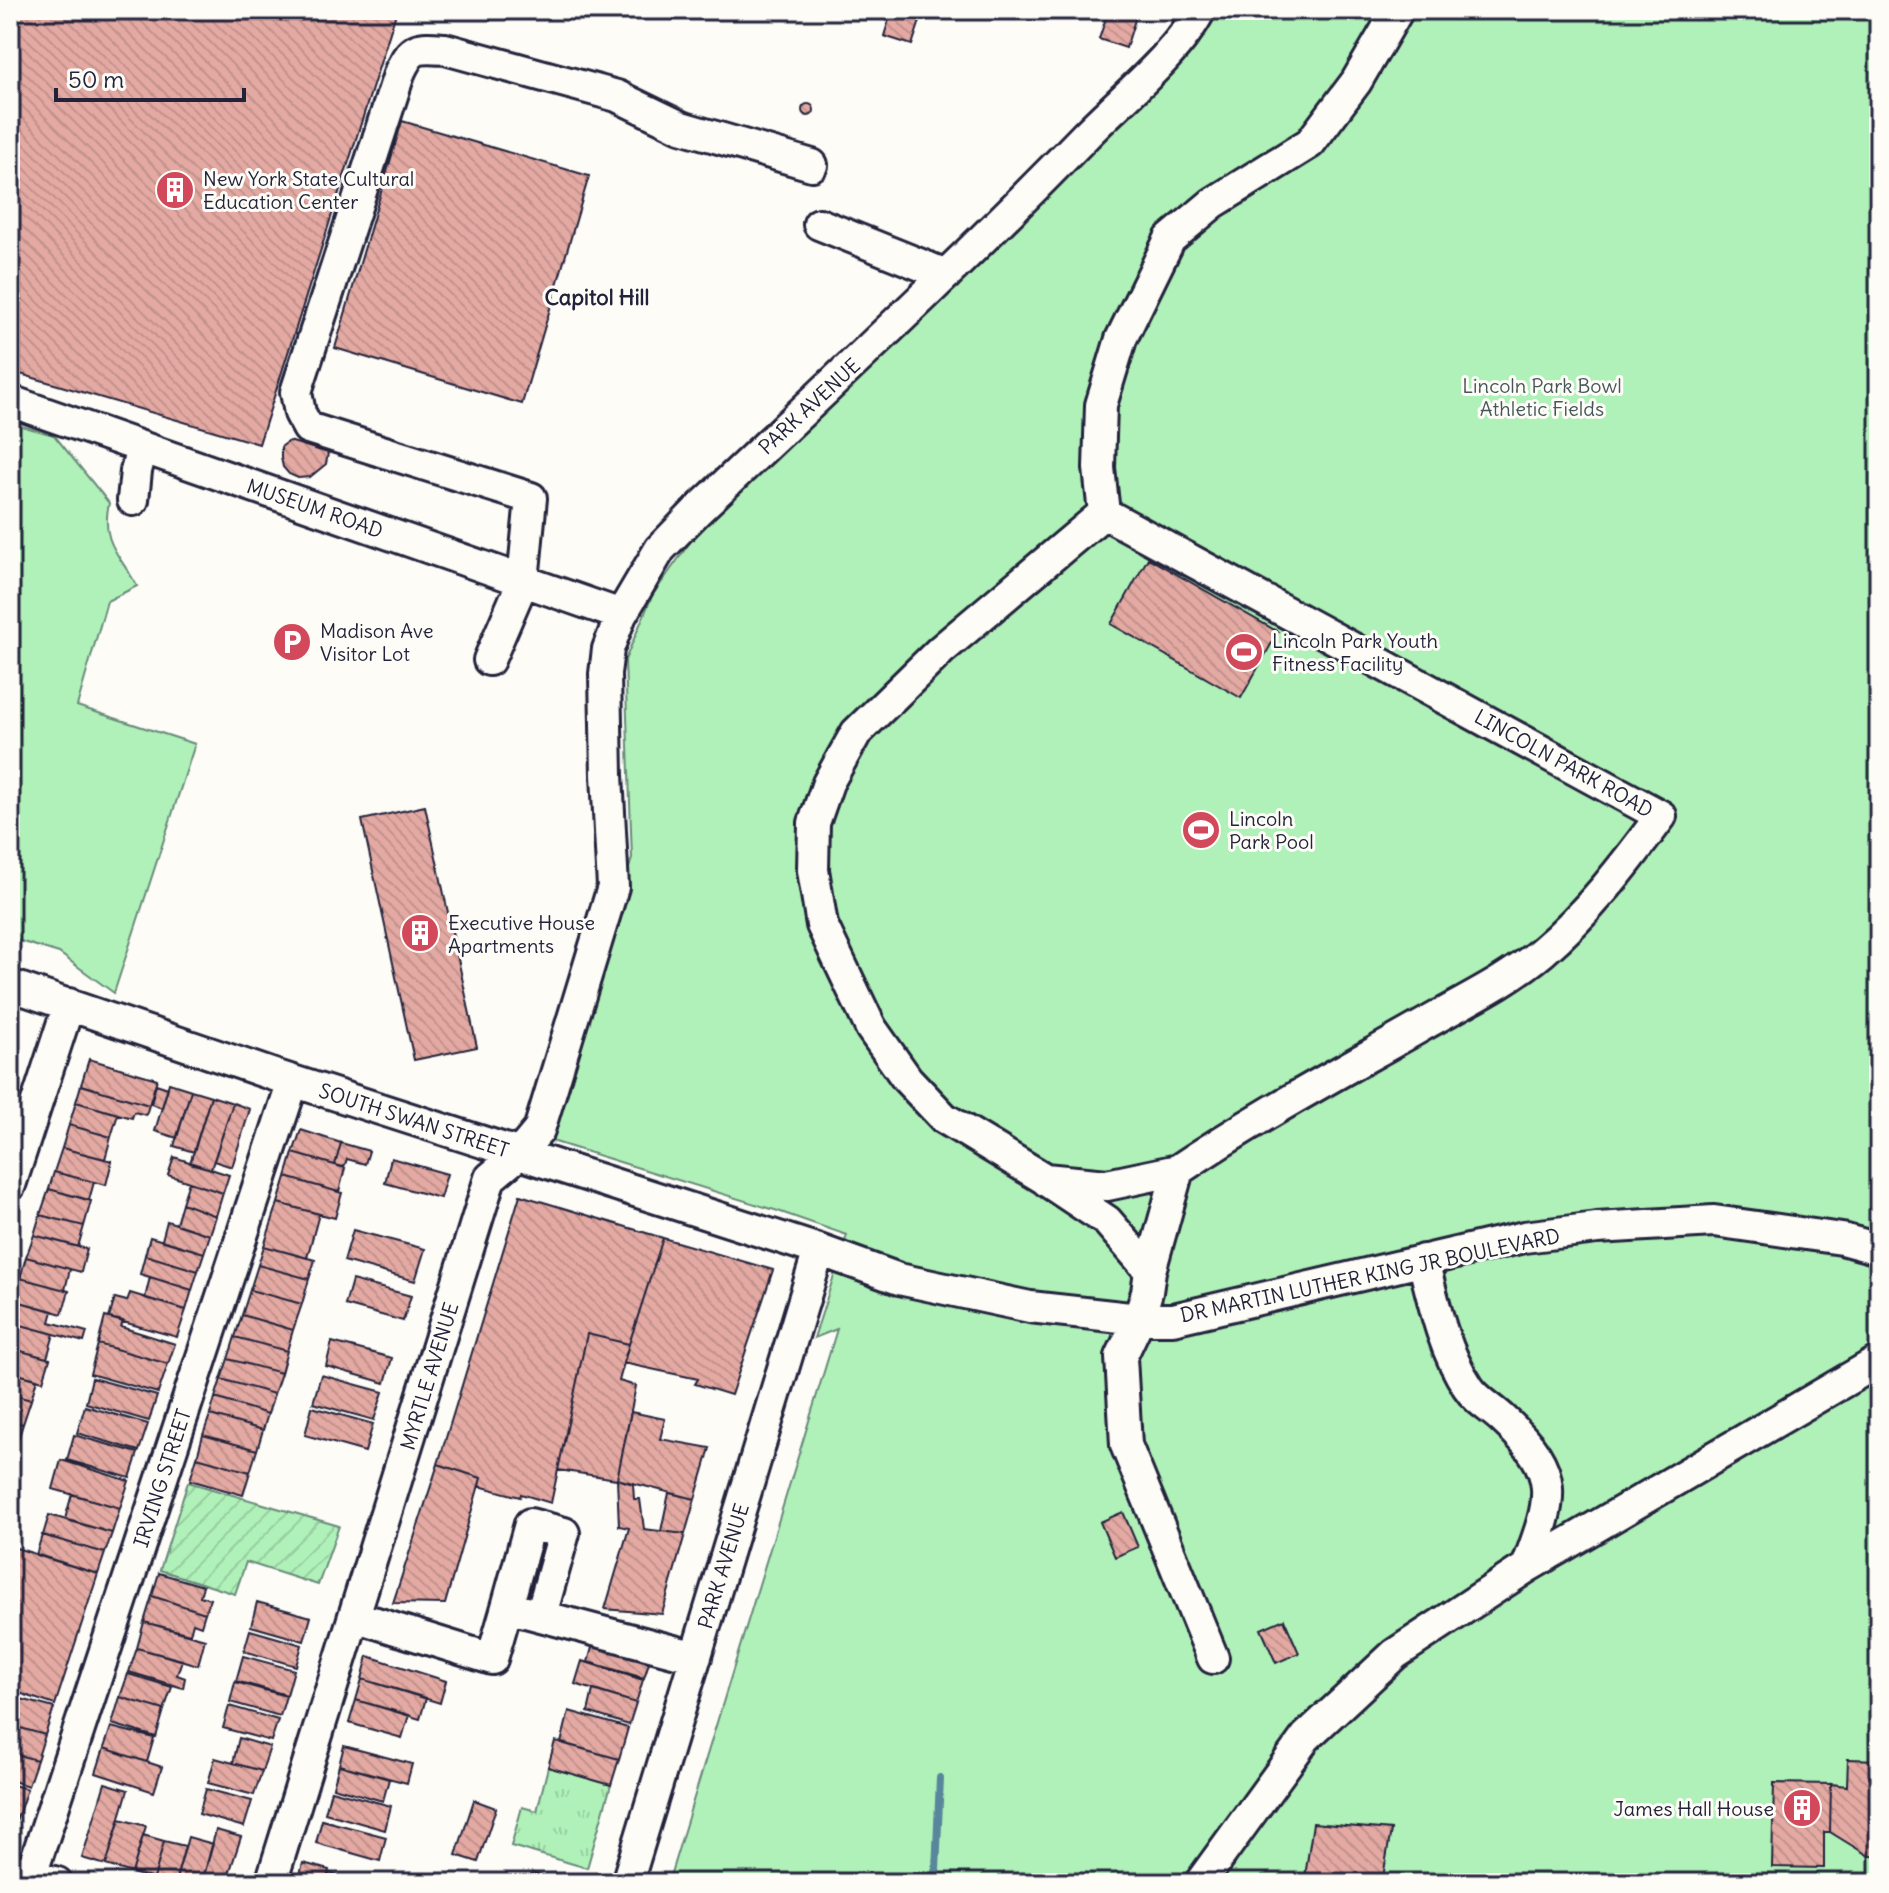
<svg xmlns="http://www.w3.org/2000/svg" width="1889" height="1893" viewBox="0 0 1889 1893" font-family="Delius,sans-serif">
<defs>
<pattern id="grass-tufts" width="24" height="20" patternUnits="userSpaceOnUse" patternTransform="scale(2)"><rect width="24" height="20" fill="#b0f1b9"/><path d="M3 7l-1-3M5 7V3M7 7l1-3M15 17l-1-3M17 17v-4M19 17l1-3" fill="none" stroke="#97cea0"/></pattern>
<pattern id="garden-furrows" width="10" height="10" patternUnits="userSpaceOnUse" patternTransform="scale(2)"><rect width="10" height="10" fill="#b0f1b9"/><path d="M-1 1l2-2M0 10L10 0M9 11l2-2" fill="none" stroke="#97cea0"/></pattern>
<pattern id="building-back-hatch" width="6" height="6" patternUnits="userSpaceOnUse" patternTransform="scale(2)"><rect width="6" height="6" fill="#e3a9a2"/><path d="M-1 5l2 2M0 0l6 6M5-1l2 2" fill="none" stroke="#c2918c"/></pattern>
</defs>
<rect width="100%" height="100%" fill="#fdfcf7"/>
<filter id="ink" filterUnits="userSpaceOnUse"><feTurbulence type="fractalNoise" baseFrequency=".0125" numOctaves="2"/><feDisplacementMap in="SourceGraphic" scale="16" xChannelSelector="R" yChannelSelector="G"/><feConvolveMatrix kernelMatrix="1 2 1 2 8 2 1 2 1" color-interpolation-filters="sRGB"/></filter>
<g filter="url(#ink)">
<path fill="url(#grass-tufts)" stroke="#698a7a" stroke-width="2" d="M548 1767 611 1785 587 1868 511 1846 522 1807 537 1811Z"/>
<path fill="#b0f1b9" stroke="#698a7a" stroke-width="2" d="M1222 10H1879V1883H668L837 1329 814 1338 847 1235 778 1211 552 1141 632 858 625 660 652 596 691 541Z
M10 423 54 435 109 503C100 542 120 555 137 586L107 601 77 706 195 744 114 993 59 953 10 938Z"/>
<path fill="url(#garden-furrows)" stroke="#698a7a" stroke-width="2" d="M188 1482 339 1526 318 1585 246 1562 235 1594 160 1570Z"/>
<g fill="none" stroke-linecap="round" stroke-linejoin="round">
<path stroke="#59879b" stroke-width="8" d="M928 1883 936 1871 940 1778"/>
</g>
<path fill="url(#building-back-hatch)" stroke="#22223b" stroke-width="2" d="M10 10H397L259 444 10 371Z
M892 10 923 12 912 45 884 36Z
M1082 10H1138L1126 48 1099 39 1106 18Z
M802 110a6 6 0 1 1 12 0a6 6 0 1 1-12 0Z
M402 121 589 176 522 404 335 348Z
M289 441 328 453 326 464 310 477 298 478 289 474 283 467 281 458V447Z
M1148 558 1278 632 1241 698 1111 624Z
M425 806 477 1047 414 1060 362 820Z
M89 1059 157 1079 149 1105 81 1085Z
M169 1083 191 1090 177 1138 155 1131Z
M156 1084 168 1088 162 1108 151 1104Z
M81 1085 149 1105 146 1115 134 1112 132 1118 76 1102Z
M191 1090 211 1096 194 1152 174 1146Z
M211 1096 233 1103 211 1169 190 1163Z
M76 1102 118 1114 111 1137 69 1125Z
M233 1103 250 1109 232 1167 214 1161Z
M69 1125 111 1137 105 1159 62 1148Z
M301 1130 341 1143 335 1165 293 1153Z
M341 1143 369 1151 365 1164 347 1159 344 1167 335 1165Z
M62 1148 112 1161 106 1185 54 1172Z
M293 1153 345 1168 339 1192 286 1177Z
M174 1157 229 1175 223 1193 168 1175Z
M391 1158 447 1174 440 1198 385 1183Z
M54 1172 94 1182 89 1200 49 1189Z
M286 1177 342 1193 335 1218 278 1203Z
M189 1182 223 1193 216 1216 182 1203Z
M49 1189 91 1201 84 1226 40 1215Z
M520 1195 663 1238 629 1344 587 1334 551 1503 521 1494 520 1497 479 1486 481 1478 438 1464Z
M182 1203 216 1216 210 1235 176 1224Z
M278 1203 319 1214 307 1258 264 1246Z
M40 1215 84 1226 78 1247 34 1235Z
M167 1221 210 1235 204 1253 162 1240Z
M353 1230 425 1249 415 1281 344 1261Z
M34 1235 87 1249 81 1272 26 1257Z
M150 1237 204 1253 198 1271 145 1255Z
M663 1238 773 1270 731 1395 695 1384 698 1379 623 1363Z
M264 1246 315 1260 309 1279 258 1265Z
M145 1255 198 1271 192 1290 140 1274Z
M26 1257 70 1269 65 1290 20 1278Z
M258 1265 309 1279 302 1304 250 1290Z
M150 1277 192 1290 186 1310 145 1298Z
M20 1278 69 1291 62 1314 13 1300Z
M352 1280 411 1296 403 1321 345 1305Z
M250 1290 302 1304 293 1330 242 1315Z
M130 1293 186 1310 177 1337 109 1318 115 1298 127 1301Z
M13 1300 53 1311 50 1322 87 1332 84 1342 10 1322Z
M242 1315 293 1330 287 1351 235 1337Z
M105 1317 123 1321 121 1327 175 1344 168 1364 98 1344Z
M10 1322 54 1334 47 1358 10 1348Z
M587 1334 629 1344 619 1381 636 1386 617 1479 558 1470Z
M235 1337 287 1351 281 1373 228 1359Z
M332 1342 392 1358 385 1383 326 1366Z
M98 1344 168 1364 158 1393 90 1374Z
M10 1348 50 1359 43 1381 10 1372Z
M228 1359 281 1373 274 1394 221 1379Z
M10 1372 37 1379 31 1400 10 1394Z
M321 1375 383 1392 374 1420 313 1403Z
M92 1378 157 1396 149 1421 86 1403Z
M221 1379 274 1394 268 1414 215 1398Z
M10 1394 31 1400 23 1424 10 1421Z
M215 1398 268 1414 263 1430 210 1415Z
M85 1406 148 1424 139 1451 77 1433Z
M312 1407 373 1424 365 1452 305 1435Z
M631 1412 665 1419 660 1439 710 1448 695 1499 617 1479Z
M210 1415 263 1430 257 1450 203 1435Z
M10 1421 23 1424 17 1443 10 1441Z
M74 1435 138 1453 130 1478 67 1460Z
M203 1435 257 1450 250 1472 197 1457Z
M197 1457 250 1472 243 1495 190 1480Z
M61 1460 129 1481 120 1508 53 1489Z
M438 1464 481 1478 445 1604 393 1603Z
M617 1479 633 1484 634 1499H640L644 1529 685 1534 662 1614 605 1609 629 1528 619 1526Z
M669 1493 695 1499 685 1534 661 1531Z
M72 1494 120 1508 112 1533 65 1519Z
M1123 1512 1138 1547 1115 1557 1100 1522Z
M49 1515 112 1533 105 1553 43 1535Z
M42 1535 105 1553 98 1574 36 1555Z
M10 1546 98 1574 55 1705 10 1690Z
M159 1573 203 1586 200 1596 210 1599 205 1613 152 1596Z
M152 1596 205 1613 201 1626 193 1623 190 1634 144 1622Z
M257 1602 311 1617 304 1641 251 1626Z
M1284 1619 1299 1653 1276 1663 1261 1629Z
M144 1622 205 1639 198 1665 137 1648Z
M250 1630 302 1645 296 1666 244 1651Z
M595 1637 652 1653 644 1678 588 1662Z
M137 1648 182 1660 177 1675 185 1678 183 1688 129 1672Z
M243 1656 294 1670 287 1695 236 1681Z
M368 1656 446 1681 440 1703 362 1679Z
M582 1661 643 1680 636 1703 575 1684Z
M128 1674 172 1687 164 1710 120 1697Z
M362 1679 426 1698 420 1719 356 1700Z
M235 1682 286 1696 280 1716 230 1702Z
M593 1690 636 1703 629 1725 588 1712Z
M10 1696 54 1708 45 1735 10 1725Z
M120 1697 164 1710 156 1737 112 1724Z
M356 1700 409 1715 402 1738 349 1723Z
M229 1706 278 1720 271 1741 223 1728Z
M569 1711 628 1728 619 1759 561 1743Z
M10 1725 45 1735 37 1760 10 1753Z
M111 1727 154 1738 147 1762 104 1748Z
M239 1738 270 1747 262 1771 233 1763Z
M555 1741 619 1759 611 1785 548 1767Z
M344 1746 412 1764 407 1783 339 1765Z
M104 1748 162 1767 154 1792 96 1773Z
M10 1753 37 1760 28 1786 10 1780Z
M215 1758 262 1771 254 1795 208 1783Z
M1848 1759 1879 1760V1856H1869L1830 1832 1831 1784 1847 1786Z
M339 1765 389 1779 383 1801 333 1787Z
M105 1783 128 1790 106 1865 82 1858Z
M1774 1783 1831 1784 1830 1832H1824V1868L1772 1867Z
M10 1784 27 1789 12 1833H10Z
M206 1789 252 1801 244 1827 199 1814Z
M331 1790 391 1806 385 1830 325 1813Z
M474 1800 496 1808 478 1862 456 1855Z
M120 1819 146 1826 132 1873 106 1865Z
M322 1820 386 1837 380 1861 316 1843Z
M1313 1823 1391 1830 1382 1883H1304Z
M216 1830 241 1837 226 1883H202Z
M143 1835 164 1841 154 1879 132 1873Z
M188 1837 213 1844 202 1883H175Z
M164 1841 185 1846 175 1883 154 1879Z
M303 1863 329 1870 326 1883H298Z
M329 1873 349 1879 348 1883H326Z
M532 1873 566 1883H529Z"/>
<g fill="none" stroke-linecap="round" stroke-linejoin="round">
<defs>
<path id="minor" d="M819 224 946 275
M10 401 621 615
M133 500 136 471 142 448
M1104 513 1661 816C1625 865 1589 912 1542 952 1505 983 1459 1004 1418 1028 1337 1074 1255 1118 1178 1170L1150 1271 1147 1292 1139 1319 1121 1357 1126 1445 1213 1658
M489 660 523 581 531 498 308 428 300 413 296 392 400 71C412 46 418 47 445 49L617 96 681 127 812 165
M10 985 271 1074 819 1250 899 1279 1030 1307 1139 1319H1173L1524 1237 1597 1228 1714 1221 1842 1239 1879 1249
M1178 1170 1107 1185 1045 1179 944 1118 907 1079 871 1028 822 925 813 870 814 823 828 783 856 733 941 650 1104 513 1099 468 1101 405 1121 339 1170 239 1213 203 1310 143 1356 82 1398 10
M1047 1181 1107 1221 1150 1271
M10 1185 69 1004
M1423 1260C1434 1304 1443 1349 1468 1387 1476 1400 1493 1409 1504 1420 1563 1474 1552 1499 1527 1567
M507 1607 530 1524 564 1533 541 1615
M354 1616 492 1659 507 1607 696 1657
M10 1869 57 1883
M31 1875 293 1081
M271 1883 490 1178 520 1153 539 1130 613 887 607 775 605 674 608 649 621 615 660 549 695 513C827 388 960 265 1086 135 1122 98 1177 55 1200 10
M627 1883 819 1250
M1200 1883 1306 1737 1395 1654 1527 1567 1879 1361"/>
</defs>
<use href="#minor" stroke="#22223b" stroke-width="36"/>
<use href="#minor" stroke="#fdfcf7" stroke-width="30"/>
</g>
</g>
<defs>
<symbol id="building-disc" viewBox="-11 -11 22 22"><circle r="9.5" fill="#d1495b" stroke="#fdfcf7"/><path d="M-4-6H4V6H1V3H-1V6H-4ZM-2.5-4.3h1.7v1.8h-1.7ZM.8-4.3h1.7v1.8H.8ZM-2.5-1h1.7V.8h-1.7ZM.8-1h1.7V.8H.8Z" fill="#fff"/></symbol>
<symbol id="parking-disc" viewBox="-11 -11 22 22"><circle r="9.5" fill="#d1495b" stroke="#fdfcf7"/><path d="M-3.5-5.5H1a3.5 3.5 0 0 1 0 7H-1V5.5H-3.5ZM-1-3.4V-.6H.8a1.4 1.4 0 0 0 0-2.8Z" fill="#fff"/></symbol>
<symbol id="stadium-disc" viewBox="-11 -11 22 22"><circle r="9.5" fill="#d1495b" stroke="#fdfcf7"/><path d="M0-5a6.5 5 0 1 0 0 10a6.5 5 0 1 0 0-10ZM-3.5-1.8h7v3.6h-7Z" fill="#fff"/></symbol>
</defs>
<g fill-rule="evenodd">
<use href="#building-disc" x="153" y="168" width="44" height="44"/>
<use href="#parking-disc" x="270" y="620" width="44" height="44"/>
<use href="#stadium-disc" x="1222" y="630" width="44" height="44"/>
<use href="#stadium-disc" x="1179" y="808" width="44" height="44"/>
<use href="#building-disc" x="398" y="911" width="44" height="44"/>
<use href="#building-disc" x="1780" y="1786" width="44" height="44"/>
</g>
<g text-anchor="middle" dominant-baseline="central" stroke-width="6" stroke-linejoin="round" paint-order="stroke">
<g font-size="20" fill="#22223b" stroke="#fdfcf7" text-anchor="start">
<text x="203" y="178">New York State Cultural<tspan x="203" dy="23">Education Center</tspan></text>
<text x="320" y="630">Madison Ave<tspan x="320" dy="23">Visitor Lot</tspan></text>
<text x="1272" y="640">Lincoln Park Youth<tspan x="1272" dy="23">Fitness Facility</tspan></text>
<text x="1229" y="818">Lincoln<tspan x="1229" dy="23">Park Pool</tspan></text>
<text x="448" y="922">Executive House<tspan x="448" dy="23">Apartments</tspan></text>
<text x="1774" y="1808" text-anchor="end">James Hall House</text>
</g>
<g font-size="20" fill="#46565a" stroke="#fdfcf7">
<text x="1542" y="385">Lincoln Park Bowl<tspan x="1542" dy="23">Athletic Fields</tspan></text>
</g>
<g font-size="20" fill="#22223b" stroke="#fdfcf7">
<text transform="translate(809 406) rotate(-43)">PARK AVENUE</text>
<text transform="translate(315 508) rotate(19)">MUSEUM ROAD</text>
<text transform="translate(1564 763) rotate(29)">LINCOLN PARK ROAD</text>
<text transform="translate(414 1120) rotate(18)">SOUTH SWAN STREET</text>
<text transform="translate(1370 1275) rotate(-12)">DR MARTIN LUTHER KING JR BOULEVARD</text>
<text transform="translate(429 1376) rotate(-73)">MYRTLE AVENUE</text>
<text transform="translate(162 1478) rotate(-72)">IRVING STREET</text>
<text transform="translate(723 1566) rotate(-73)">PARK AVENUE</text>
</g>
<g font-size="22" font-weight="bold" fill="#22223b" stroke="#fdfcf7">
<text x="597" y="297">Capitol Hill</text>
</g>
</g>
<rect width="1889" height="1893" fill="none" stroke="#fdfcf7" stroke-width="40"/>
<rect x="20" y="20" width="1849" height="1853" fill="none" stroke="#22223b" stroke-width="3" filter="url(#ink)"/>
<path d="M56 88v12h188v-12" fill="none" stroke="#22223b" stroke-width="4"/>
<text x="68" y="88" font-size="24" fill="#22223b" stroke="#fdfcf7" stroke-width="6" paint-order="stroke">50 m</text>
</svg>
